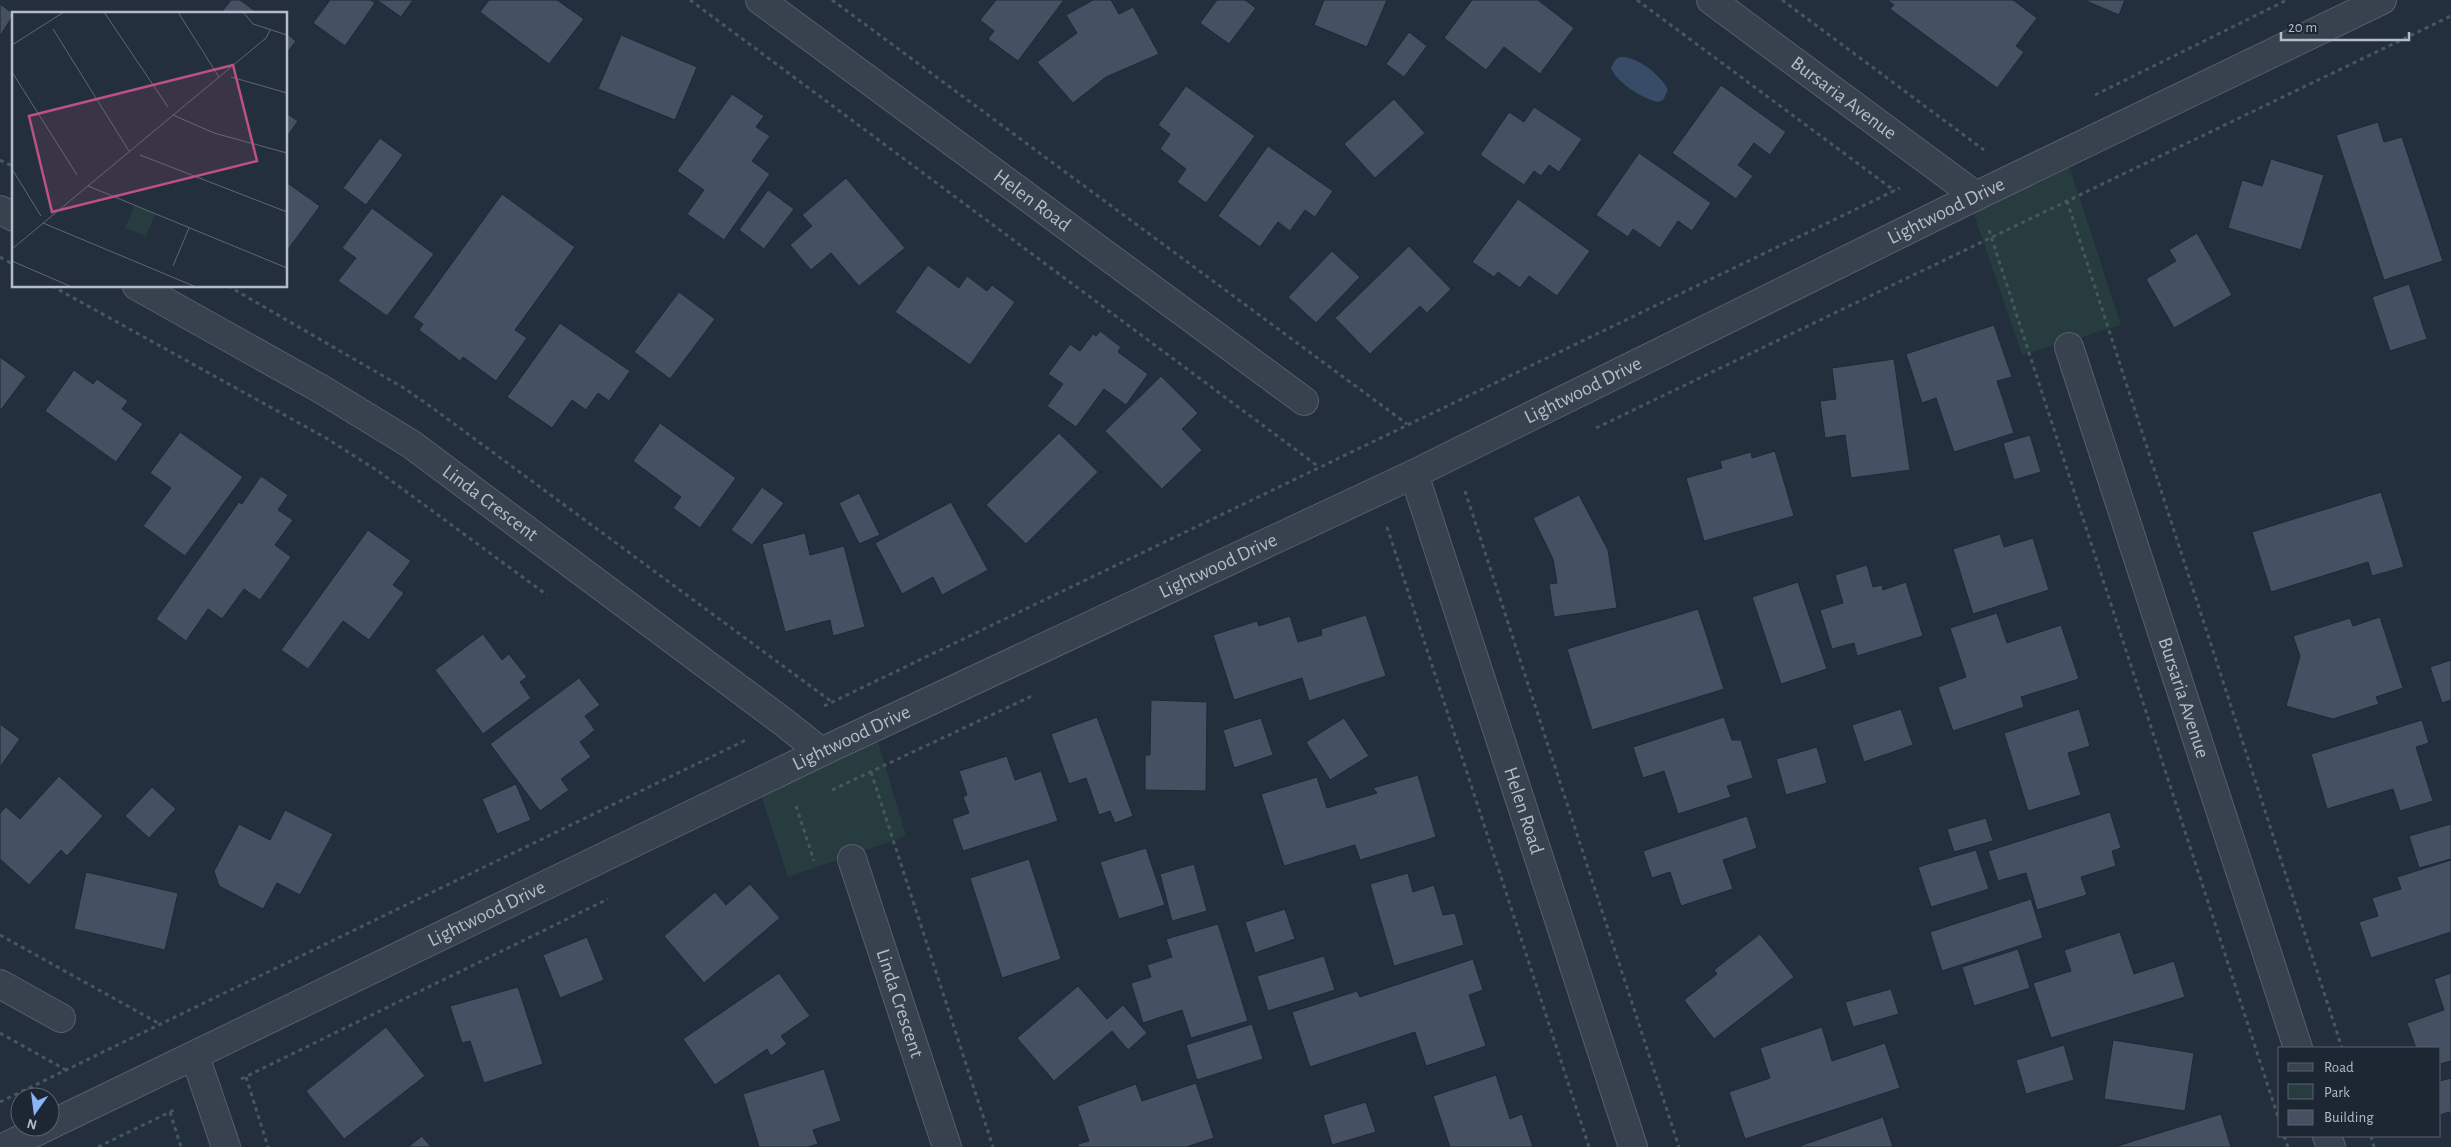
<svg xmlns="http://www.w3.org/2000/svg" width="2451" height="1147" viewBox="0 0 2451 1147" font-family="'Alegreya Sans',sans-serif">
<rect width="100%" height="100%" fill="#242f3e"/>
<path fill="#263c3f" d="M2065 153 2121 325 2022 355 1969 200Z
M874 728 906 836 788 877 757 783Z"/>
<path fill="#394c67" d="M1620 57C1637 56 1661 75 1668 90L1663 100 1658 102C1643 99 1617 83 1611 68L1615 60Z"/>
<path fill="#455162" stroke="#1f2835" d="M231 0H240L259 14H220Z
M330 0H371L375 3 345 46 313 23Z
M377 0H413L401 17Z
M489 0H557L584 19 549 64 480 12Z
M996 0H1064L1018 61 988 39 994 31 980 20Z
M1093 0H1111L1119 14 1133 7 1159 54 1106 77 1073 103 1037 62 1077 33 1066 15Z
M1217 0H1245L1256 8 1229 44 1200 23Z
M1324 0H1387L1367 47 1314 25Z
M1472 0H1538L1574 28 1540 74 1504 47 1486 70 1444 38Z
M1887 0H2013L2037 18 2016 46 2024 52 1997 88 1890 9 1894 5Z
M2084 0H2125L2119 15Z
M0 4 14 14 0 36Z
M1409 32 1427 46 1404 77 1386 64Z
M286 33 296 41 286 54Z
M621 35 697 67 675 120 598 89Z
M1721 85 1786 132 1770 155 1754 143 1738 165 1753 176 1736 199 1672 153Z
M1186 86 1255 136 1206 203 1177 182 1186 169 1160 149 1170 134 1158 125Z
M732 94 764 116 756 127 770 136 752 161 770 174 724 240 687 214 704 190 677 171Z
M1394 99 1425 133 1375 178 1344 144Z
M1534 107 1582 139 1559 172 1549 165 1541 176 1534 171 1524 185 1480 155 1509 112 1524 122Z
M286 113 298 121 286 138Z
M2378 122 2384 142 2402 137 2443 261 2384 280 2336 135Z
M380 138 403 155 366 205 343 188Z
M1268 146 1333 191 1315 217 1305 210 1290 231 1278 222 1260 247 1218 216Z
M1639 153 1711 203 1692 231 1678 221 1660 248 1633 229 1628 237 1596 215Z
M2271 159 2324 175 2301 250 2228 228 2242 180 2262 186Z
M846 178 905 248 859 286 831 253 811 270 790 245 812 226 802 215Z
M286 182 320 206 286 252Z
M768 190 794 209 764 249 739 230Z
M502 194 575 247 515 330 527 338 496 381 463 357 460 361 419 330 423 324 413 317Z
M1518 199 1590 251 1557 296 1529 276 1520 288 1498 272 1494 277 1472 262Z
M372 208 434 254 387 316 338 281 356 258 342 248Z
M2197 233 2232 295 2174 328 2146 279 2176 261 2169 250Z
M1409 246 1451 289 1427 313 1420 306 1370 354 1335 318Z
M1332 251 1360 277 1316 323 1288 297Z
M928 265 959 288 967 276 987 291 992 285 1015 302 970 365 895 312Z
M2409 284 2427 339 2390 351 2372 297Z
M679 292 715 319 670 379 634 352Z
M560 323 630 371 609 401 598 393 586 410 572 400 552 428 507 397Z
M1994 325 2012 377 1997 381 2014 433 1954 452 1936 398 1922 403 1906 354Z
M1100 331 1121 347 1118 352 1148 374 1126 405 1104 389 1076 427 1047 406 1063 384 1048 374 1070 344 1080 351 1093 334 1096 336Z
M0 357 26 376 0 411Z
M1894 359 1910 470 1851 478 1845 435 1825 438 1820 401 1836 399 1832 368Z
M74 370 93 384 97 379 128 401 122 409 143 424 116 462 45 411Z
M1161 376 1198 413 1182 429 1202 450 1162 489 1105 431Z
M660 423 736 478 700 528 673 508 681 497 633 461Z
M180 432 243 477 185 556 143 526 171 488 150 473Z
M1059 433 1098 472 1026 544 986 505Z
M2030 435 2041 472 2014 480 2003 443Z
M1775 451 1794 516 1704 541 1686 478 1722 468 1720 461 1751 452 1752 458Z
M261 476 288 495 278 510 293 520 275 545 291 557 260 600 244 589 222 619 208 609 186 641 156 619 239 502 242 504Z
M762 487 784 503 752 545 731 530Z
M2381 492 2404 567 2372 576 2368 562 2271 592 2252 532Z
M859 493 880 535 859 544 839 503Z
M1579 495 1608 550 1617 608 1554 617 1549 584 1557 583 1553 559 1533 518Z
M951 502 988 570 942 595 933 577 902 594 875 543Z
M368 530 411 561 393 585 404 593 369 640 343 621 308 669 281 650Z
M805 533 810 555 844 546 865 627 833 636 830 620 785 632 762 544Z
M2000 534 2004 547 2033 538 2049 590 1973 614 1953 549Z
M1867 565 1873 587 1882 585 1883 590 1906 582 1923 636 1857 656 1854 643 1832 649 1820 610 1843 603 1835 575Z
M1798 582 1827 669 1781 684 1752 597Z
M1698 609 1724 689 1592 730 1567 649Z
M1997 613 2007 643 2061 625 2079 679 2021 697 2024 707 1953 731 1938 687 1966 677 1950 628Z
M1366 615 1386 676 1309 701 1302 678 1234 700 1213 635 1257 621 1259 626 1290 616 1298 642 1322 635 1321 629Z
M2380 617 2403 688 2376 697 2379 704 2333 719 2286 706 2300 656 2293 636 2350 618 2353 626Z
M483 634 502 660 509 654 527 677 520 682 531 698 483 734 435 670Z
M2451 660V700L2442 703 2430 667Z
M579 678 600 705 585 716 595 730 580 742 591 757 561 779 569 790 540 811 490 744Z
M1151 700 1207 702 1206 791 1145 790V755H1150Z
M1901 709 1913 745 1864 762 1852 725Z
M2079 709 2090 746 2068 753 2081 795 2028 811 2004 733Z
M1097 717 1133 816 1115 823 1110 811 1099 815 1086 778 1069 784 1051 734Z
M1724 717 1732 740H1741L1753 778 1727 786 1731 797 1678 814 1664 771 1643 778 1633 747Z
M1261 718 1273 755 1234 768 1223 730Z
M1344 718 1369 756 1330 780 1306 742Z
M2422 720 2429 743 2416 747 2433 801 2400 811 2393 789 2327 809 2311 754Z
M0 724 20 739 0 767Z
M1817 747 1827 783 1786 795 1776 759Z
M1007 756 1015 780 1041 771 1058 821 963 851 952 819 969 813 963 797 967 795 959 771Z
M1418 775 1436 837 1360 860 1355 845 1284 866 1261 794 1317 777 1327 808 1377 793 1373 788Z
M59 776 103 816 67 856 61 850 29 885 0 859V813L6 807 20 819Z
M516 784 531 820 497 834 482 799Z
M152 787 176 809 149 838 125 816Z
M285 810 333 834 300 895 277 883 263 909 219 886 214 871 239 824 270 840Z
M2110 812 2121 848 2112 851 2116 866 2081 877 2087 895 2037 910 2026 873 1998 881 1988 851Z
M1747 816 1757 848 1723 860 1733 889 1681 906 1670 872 1652 878 1643 851Z
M1986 818 1993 841 1954 852 1947 829Z
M2451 824V859L2419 868 2409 836Z
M1146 848 1165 905 1119 919 1100 862Z
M1976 850 1989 889 1931 907 1918 867Z
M1029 859 1061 959 1002 978 970 878Z
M2451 860V932L2371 958 2359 922 2378 916 2372 898 2401 889 2397 877Z
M1194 864 1207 911 1172 921 1160 874Z
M86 872 178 893 165 950 74 929Z
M1408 873 1413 892 1434 885 1443 915 1455 913 1464 945 1394 966 1370 884Z
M750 884 780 918 704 983 664 936 715 892 726 905Z
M2031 899 2043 938 1942 971 1930 932Z
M1285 909 1295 939 1255 953 1245 922Z
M1218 924 1248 1021 1191 1038 1182 1010 1143 1023 1131 983 1151 977 1147 965 1172 957 1166 939Z
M2120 932 2134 974 2174 961 2185 997 2051 1038 2033 983 2071 971 2064 950Z
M1760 934 1794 977 1714 1039 1684 1000 1717 974 1714 970Z
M587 937 604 980 560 998 543 955Z
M2018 949 2030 988 1974 1006 1962 967Z
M1324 956 1335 990 1268 1011 1257 976Z
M1473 959 1483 990 1469 995 1486 1046 1426 1066 1415 1032 1310 1067 1292 1012 1357 991 1360 997Z
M779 973 810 1016 781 1036 787 1044 771 1056 767 1049 715 1085 683 1039Z
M2451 973V1061L2440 1064V1048H2416L2407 1023 2444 1010 2434 979Z
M1078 986 1107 1019 1123 1005 1147 1033 1128 1050 1112 1031 1054 1081 1017 1038Z
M518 987 543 1064 484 1083 470 1041 462 1043 450 1006Z
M1891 989 1899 1014 1853 1027 1845 1002Z
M1252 1024 1263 1059 1197 1080 1186 1045Z
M386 1027 425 1076 344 1139 306 1091Z
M1822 1027 1832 1061 1885 1043 1900 1088 1745 1139 1729 1092 1770 1078 1760 1048Z
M2113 1040 2194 1053 2185 1111 2104 1099Z
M2064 1045 2074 1080 2026 1094 2016 1060Z
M824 1069 841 1121 813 1130 818 1144 808 1147H759L743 1094Z
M1496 1075 1510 1119 1522 1114 1533 1147H1450L1433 1096Z
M2451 1078V1118L2449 1112 2440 1115V1081Z
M1196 1083 1214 1138 1186 1147H1078V1144L1089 1141 1077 1106 1136 1084 1142 1101Z
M1366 1102 1376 1132 1332 1145 1323 1115Z
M2221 1114 2231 1147H2114Z
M1883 1117 1893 1147H1797Z
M422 1136 431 1147H408Z"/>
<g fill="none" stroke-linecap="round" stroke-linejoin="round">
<defs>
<g id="street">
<path id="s1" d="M760 0 1304 401"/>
<path id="s2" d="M1711 0 1976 196"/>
<path d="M0 210 14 217"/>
<path id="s3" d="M137 286 321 389 411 444 786 724 821 752"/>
<path id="s4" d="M2069 347 2298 1048"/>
<path id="s5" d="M1414 474 1633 1147"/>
<path id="s6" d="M852 859 947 1147"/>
<path d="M0 984 61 1018"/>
<path d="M195 1056 226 1147"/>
<path id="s7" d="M50 1125 821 752 1414 474 1976 196 2382 0"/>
<path d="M2327 1136 2331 1147"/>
<path d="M5 1147 46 1127"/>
</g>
</defs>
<use href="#street" stroke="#565f6c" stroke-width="30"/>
<path stroke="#44595c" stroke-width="3" stroke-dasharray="4 4" stroke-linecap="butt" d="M690 0 1319 467
M832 0 1407 424
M1637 0 1895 191
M1782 0 1984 150
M2095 95 2287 0
M0 160 14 167
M2067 201 2342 1048
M1989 230 2280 1123
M0 257 14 265
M52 286 326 438 378 471 547 595
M228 286 404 388 434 409 832 702
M1596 428 2451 16
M1465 491 1679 1147
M1387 527 1589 1147
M824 706 1900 188
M871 772 993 1147
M832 790 1034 695
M796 806 814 861
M0 935 160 1024
M0 1033 66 1070
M246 1077 268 1147
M241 1079 608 899
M0 1102 746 740
M170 1112 181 1147
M2284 1136 2288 1147
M2371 1136 2374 1147
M98 1147 174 1110"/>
<use href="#street" stroke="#38414e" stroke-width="28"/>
</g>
<g text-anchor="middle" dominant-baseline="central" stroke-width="4" stroke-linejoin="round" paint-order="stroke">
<g font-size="20" fill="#b4bcc9" stroke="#1d2633">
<text stroke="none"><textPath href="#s2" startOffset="165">Bursaria Avenue</textPath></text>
<text stroke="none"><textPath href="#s1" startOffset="338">Helen Road</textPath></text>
<text stroke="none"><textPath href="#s7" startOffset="2105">Lightwood Drive</textPath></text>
<text stroke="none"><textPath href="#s7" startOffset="1700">Lightwood Drive</textPath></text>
<text stroke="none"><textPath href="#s3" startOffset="415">Linda Crescent</textPath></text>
<text stroke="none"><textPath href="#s7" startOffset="1295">Lightwood Drive</textPath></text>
<text stroke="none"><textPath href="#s4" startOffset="369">Bursaria Avenue</textPath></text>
<text stroke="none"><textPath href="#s7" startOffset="890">Lightwood Drive</textPath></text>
<text stroke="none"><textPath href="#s5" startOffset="354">Helen Road</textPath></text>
<text stroke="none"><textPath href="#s7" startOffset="485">Lightwood Drive</textPath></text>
<text stroke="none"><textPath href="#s6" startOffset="152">Linda Crescent</textPath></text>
</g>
</g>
<g transform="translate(12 12)">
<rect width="275" height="275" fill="#242f3e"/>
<path d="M123 193 143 202 134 224 113 216Z" fill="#263c3f"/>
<path fill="none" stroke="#5e6776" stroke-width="1" d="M92 0 156 95M166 0 207 65M231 0 241 12 275 23M41 17 117 139M0 33 52 0M0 60 65 163M219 65 275 81M161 103 202 121 275 141M128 143 275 200M0 157 29 204M76 174 275 256M31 211 184 275M0 237 254 26 258 18M0 249 60 275M161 254 177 216"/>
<path fill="#bd5182" fill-opacity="0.15" stroke="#bd5182" stroke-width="2.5" d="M221 53 245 149 40 200 17 104Z"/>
<rect width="275" height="275" fill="none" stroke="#b4bcc9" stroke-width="2.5"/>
</g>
<rect x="2278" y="1047" width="162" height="90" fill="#1d2633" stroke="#59626f"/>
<rect x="2288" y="1063" width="25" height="8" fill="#38414e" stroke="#59626f"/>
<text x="2324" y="1072" font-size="15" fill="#b4bcc9">Road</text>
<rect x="2288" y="1084" width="25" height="15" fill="#263c3f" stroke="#59626f"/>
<text x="2324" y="1097" font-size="15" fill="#b4bcc9">Park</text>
<rect x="2288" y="1110" width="25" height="15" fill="#455162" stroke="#59626f"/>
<text x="2324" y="1122" font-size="15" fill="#b4bcc9">Building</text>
<g transform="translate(35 1112) rotate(194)"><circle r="24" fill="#1d2633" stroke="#59626f"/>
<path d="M0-4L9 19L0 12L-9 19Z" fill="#8ab4f8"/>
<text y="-8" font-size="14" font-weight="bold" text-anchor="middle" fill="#b4bcc9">N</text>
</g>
<path d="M2281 32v8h128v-8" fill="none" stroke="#b4bcc9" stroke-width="2.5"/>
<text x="2288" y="32" font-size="15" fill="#b4bcc9" stroke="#1d2633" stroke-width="4" paint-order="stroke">20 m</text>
</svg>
